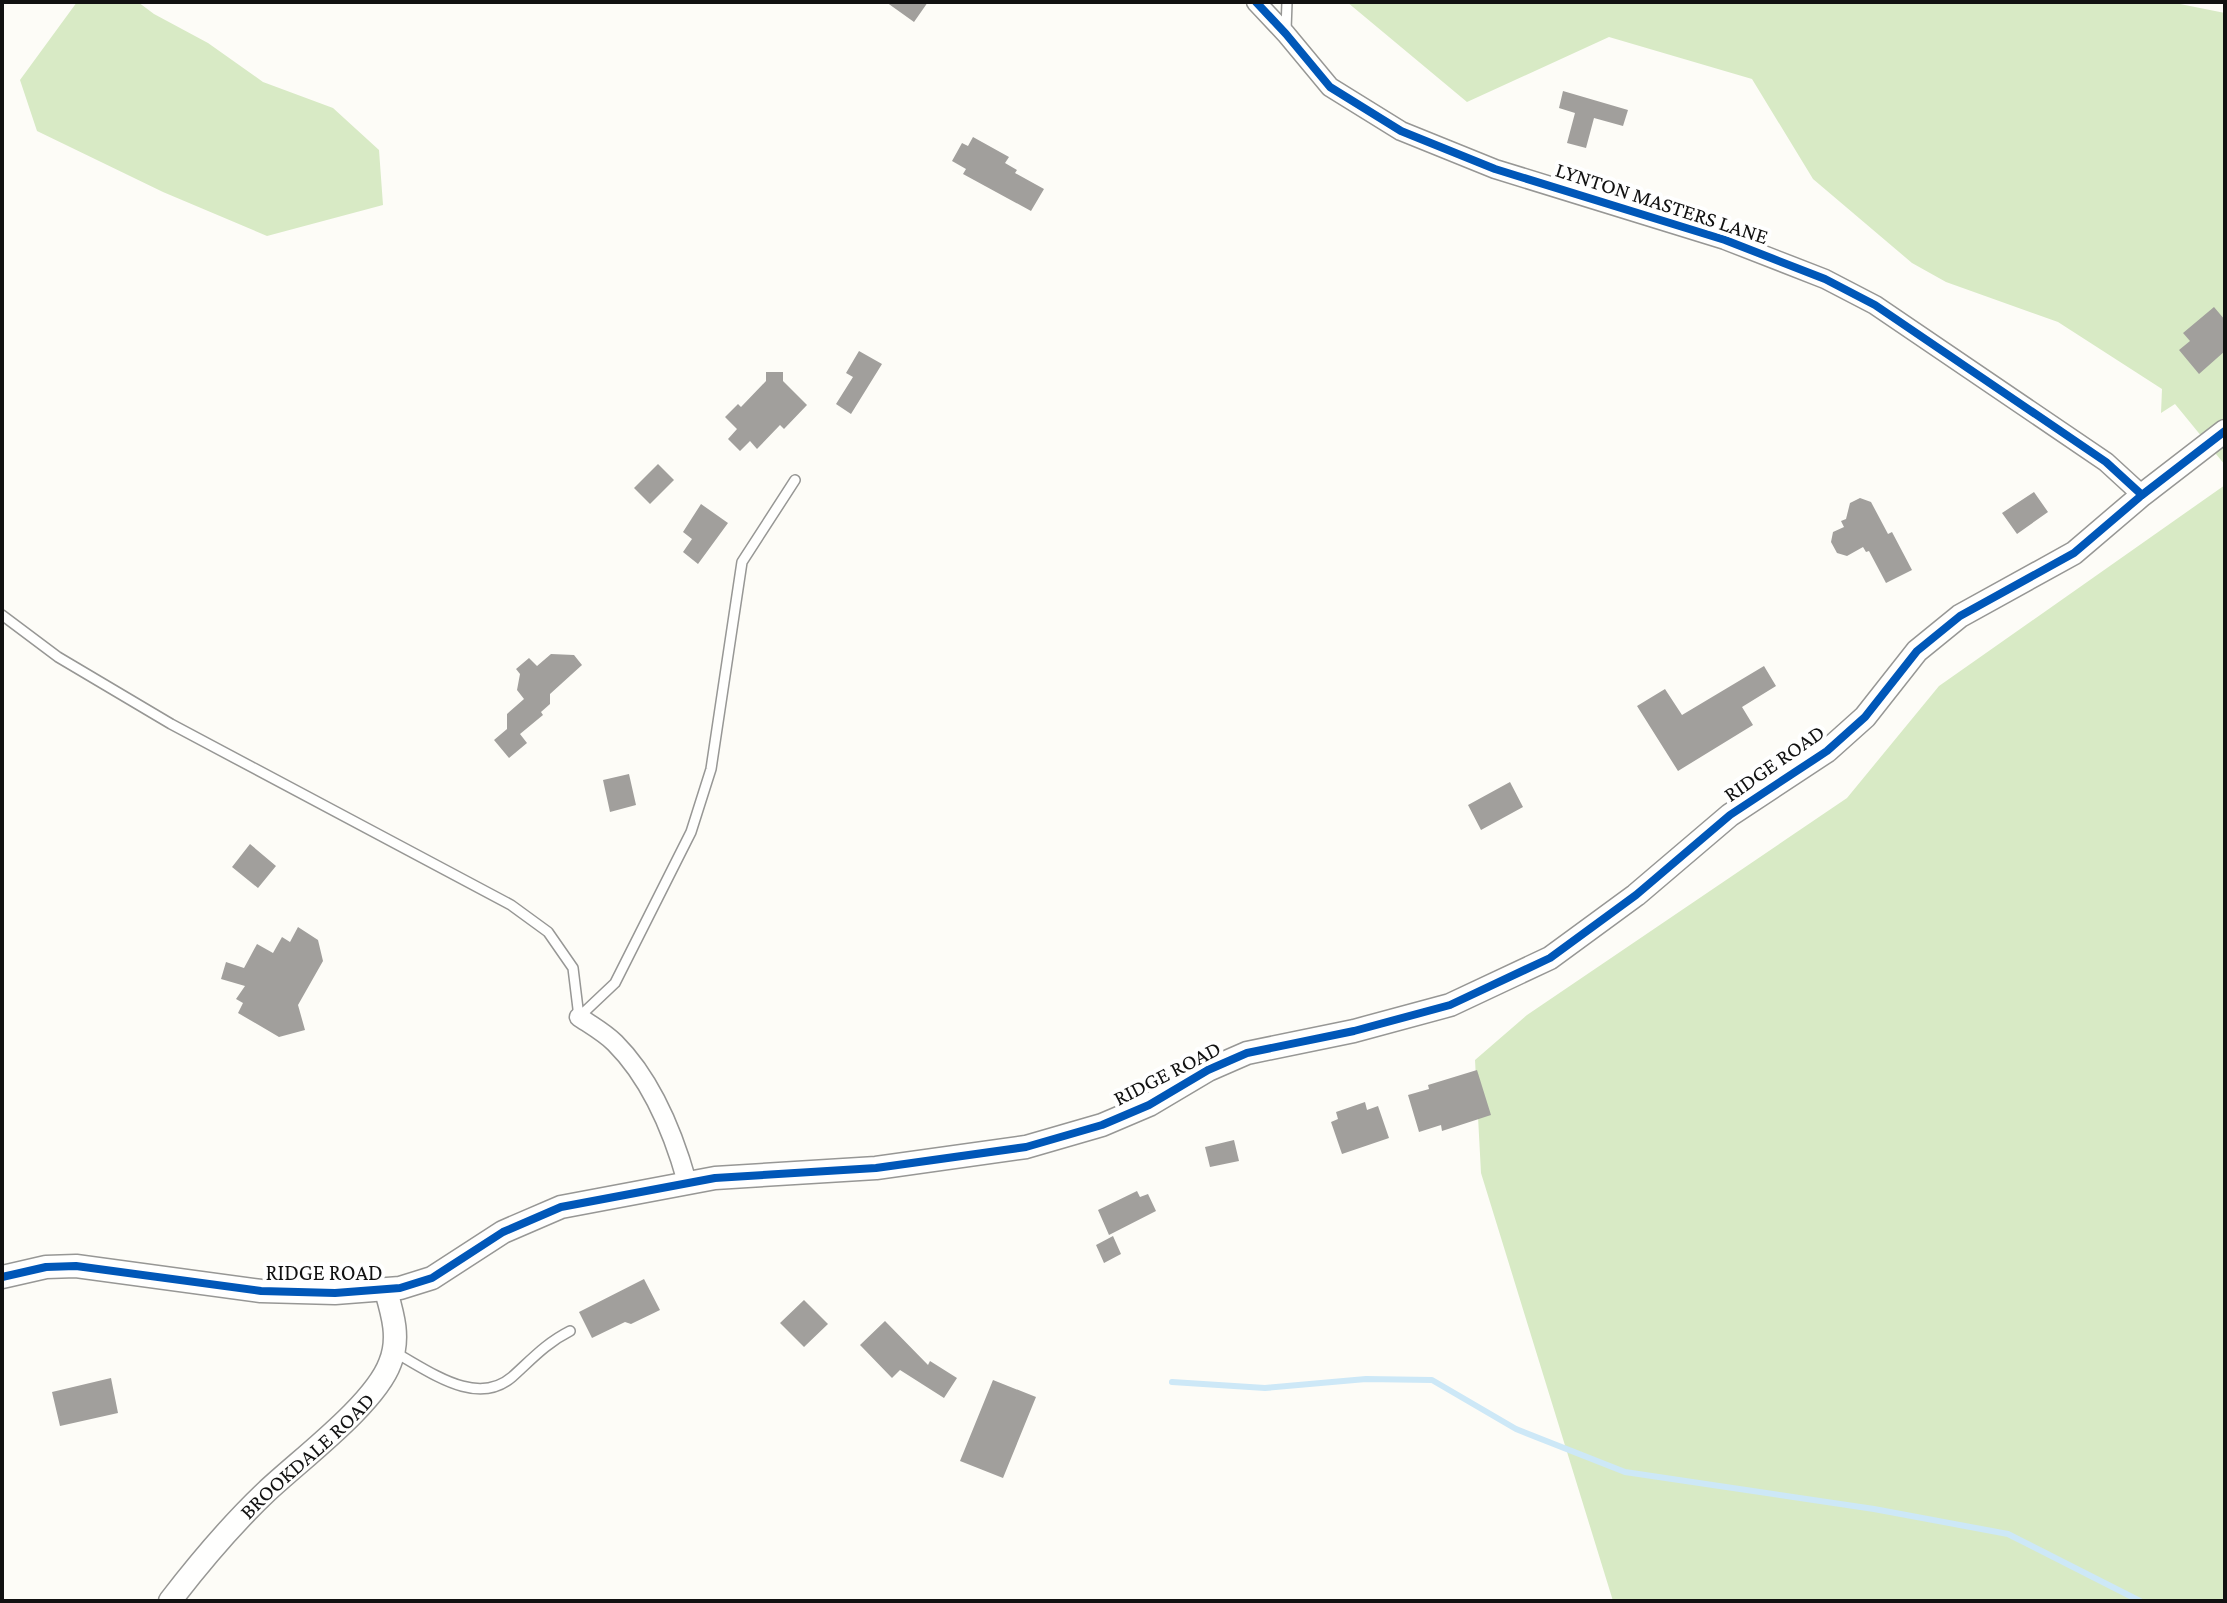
<svg xmlns="http://www.w3.org/2000/svg" width="2227" height="1603" viewBox="0 0 2227 1603" font-family="'Crimson Pro',serif">
<rect width="100%" height="100%" fill="#fdfcf7"/>
<path fill="#d8eac5" d="M77 2H138L154 14 208 43 263 82 333 108 379 150 383 205 267 236 163 192 37 131 20 80Z
M1347 2H2170L2225 13V465L2175 404 2161 413 2162 389 2058 322 1946 282 1912 263 1813 179 1752 79 1609 37 1467 102Z
M2225 485V1601H1613L1481 1173 1475 1060 1527 1015 1847 798 1939 686Z"/>
<g fill="none" stroke-linecap="round" stroke-linejoin="round">
<path stroke="#cde8f7" stroke-width="6" d="M1172 1382 1265 1388 1366 1379 1432 1380 1516 1429 1625 1472 1874 1509 2008 1534 2140 1601"/>
</g>
<path fill="#a19f9c" d="M886 2H928L914 22Z
M1563 91 1628 110 1623 126 1594 118 1586 148 1567 143 1575 113 1559 108Z
M973 137 1009 157 1005 163 1017 170 1015 173 1044 189 1031 211 963 174 966 169 952 161 962 143 968 146Z
M2214 307 2225 320V351L2199 374 2179 350 2190 341 2183 333Z
M859 351 882 364 851 414 836 404 853 377 846 373Z
M766 372H783V381L807 405 784 429 780 425 757 449 750 441 740 451 728 439 737 429 725 417 738 404 741 407 766 381Z
M658 464 674 480 650 504 634 488Z
M2034 492 2048 512 2017 534 2002 513Z
M1860 498 1871 502 1888 534 1892 532 1912 570 1886 583 1869 551 1866 552 1863 547 1847 556 1837 553 1831 542 1833 532 1844 527 1841 521 1846 519 1850 503Z
M701 504 728 523 698 564 683 552 692 539 683 532Z
M551 654 574 655 582 665 550 694V704L541 712 543 715 520 734 527 743 509 758 494 740 507 729V714L524 699 517 690 520 674 516 669 529 658 537 666Z
M1764 666 1776 686 1742 707 1753 725 1678 771 1637 706 1665 689 1682 715Z
M629 774 636 805 610 812 603 780Z
M1510 782 1523 807 1481 830 1468 805Z
M250 844 276 866 258 888 232 867Z
M298 927 318 940 323 961 298 1005 305 1030 279 1037 238 1013 243 1003 236 999 245 986 221 979 226 962 244 968 257 944 273 953 282 937 290 942Z
M1477 1070 1491 1115 1442 1131 1441 1125 1419 1132 1408 1095 1429 1089 1428 1085Z
M1365 1102 1367 1110 1378 1106 1389 1138 1342 1154 1331 1122 1338 1119 1336 1112Z
M1234 1140 1239 1161 1210 1167 1205 1147Z
M1137 1191 1140 1197 1148 1194 1156 1211 1109 1235 1098 1210Z
M1113 1236 1121 1254 1104 1263 1096 1245Z
M644 1279 660 1310 631 1324 625 1322 592 1338 579 1312Z
M804 1300 828 1324 804 1347 780 1323Z
M885 1321 928 1365 930 1361 957 1378 944 1398 900 1370 892 1378 860 1345Z
M111 1378 118 1413 60 1426 52 1392Z
M993 1380 1036 1397 1003 1478 960 1461Z"/>
<g fill="none" stroke-linecap="round" stroke-linejoin="round">
<defs>
<path id="service" d="M1286 30 1287 2
M2 615 58 657 171 724 511 905 548 932 573 968 579 1017
M579 1017 615 983 691 832 711 769 742 562 795 480
M394 1352C428 1370 476 1408 512 1377 531 1360 546 1343 570 1331"/>
<path id="minor" d="M1256 2 1286 34 1330 87 1401 131 1495 169 1725 240 1825 279 1875 305 2106 462 2142 495
M579 1017C591 1025 605 1033 615 1043 652 1080 673 1132 687 1182"/>
<g id="tertiary">
<path d="M2 1277 46 1267 76 1266 261 1291 335 1293 400 1288 432 1278 503 1232 561 1207 715 1178 876 1168 1026 1147 1102 1125 1149 1105 1208 1070 1247 1053 1354 1031 1450 1005 1550 958 1636 895 1730 815 1827 751 1865 717 1917 651 1960 616 2074 553 2142 495 2225 431"/>
<path id="s1" d="M170 1601C200 1562 231 1525 267 1491 301 1459 375 1404 390 1363 400 1339 393 1315 386 1291"/>
</g>
</defs>
<use href="#service" stroke="#979795" stroke-width="12"/>
<use href="#minor" stroke="#979795" stroke-width="21"/>
<use href="#tertiary" stroke="#979795" stroke-width="25"/>
<use href="#service" stroke="#fffffe" stroke-width="9"/>
<use href="#minor" stroke="#fffffe" stroke-width="18"/>
<use href="#tertiary" stroke="#fffffe" stroke-width="22"/>
<defs>
<path id="cycleway" d="M1256 2 1286 34 1330 87 1401 131 1495 169 1725 240 1825 279 1875 305 2106 462 2142 495
M2 1277 46 1267 76 1266 261 1291 335 1293 400 1288 432 1278 503 1232 561 1207 715 1178 876 1168 1026 1147 1102 1125 1149 1105 1208 1070 1247 1053 1354 1031 1450 1005 1550 958 1636 895 1730 815 1827 751 1865 717 1917 651 1960 616 2074 553 2142 495 2225 431"/>
</defs>
<use href="#cycleway" stroke="#fff" stroke-width="13"/>
<use href="#cycleway" stroke="#0057b8" stroke-width="8"/>
</g>
<g text-anchor="middle" dominant-baseline="central" stroke-width="8" stroke-linejoin="round" paint-order="stroke">
<g font-size="22" fill="#111" stroke="#fff">
<text transform="translate(1662 203) rotate(18)">LYNTON MASTERS LANE</text>
<text transform="translate(1774 763) rotate(-35)">RIDGE ROAD</text>
<text transform="translate(1167 1073) rotate(-27)">RIDGE ROAD</text>
<text x="324" y="1272">RIDGE ROAD</text>
<text stroke="none"><textPath href="#s1" startOffset="200">BROOKDALE ROAD</textPath></text>
</g>
</g>
<rect width="2227" height="1603" fill="none" stroke="#111111" stroke-width="8"/>
</svg>
